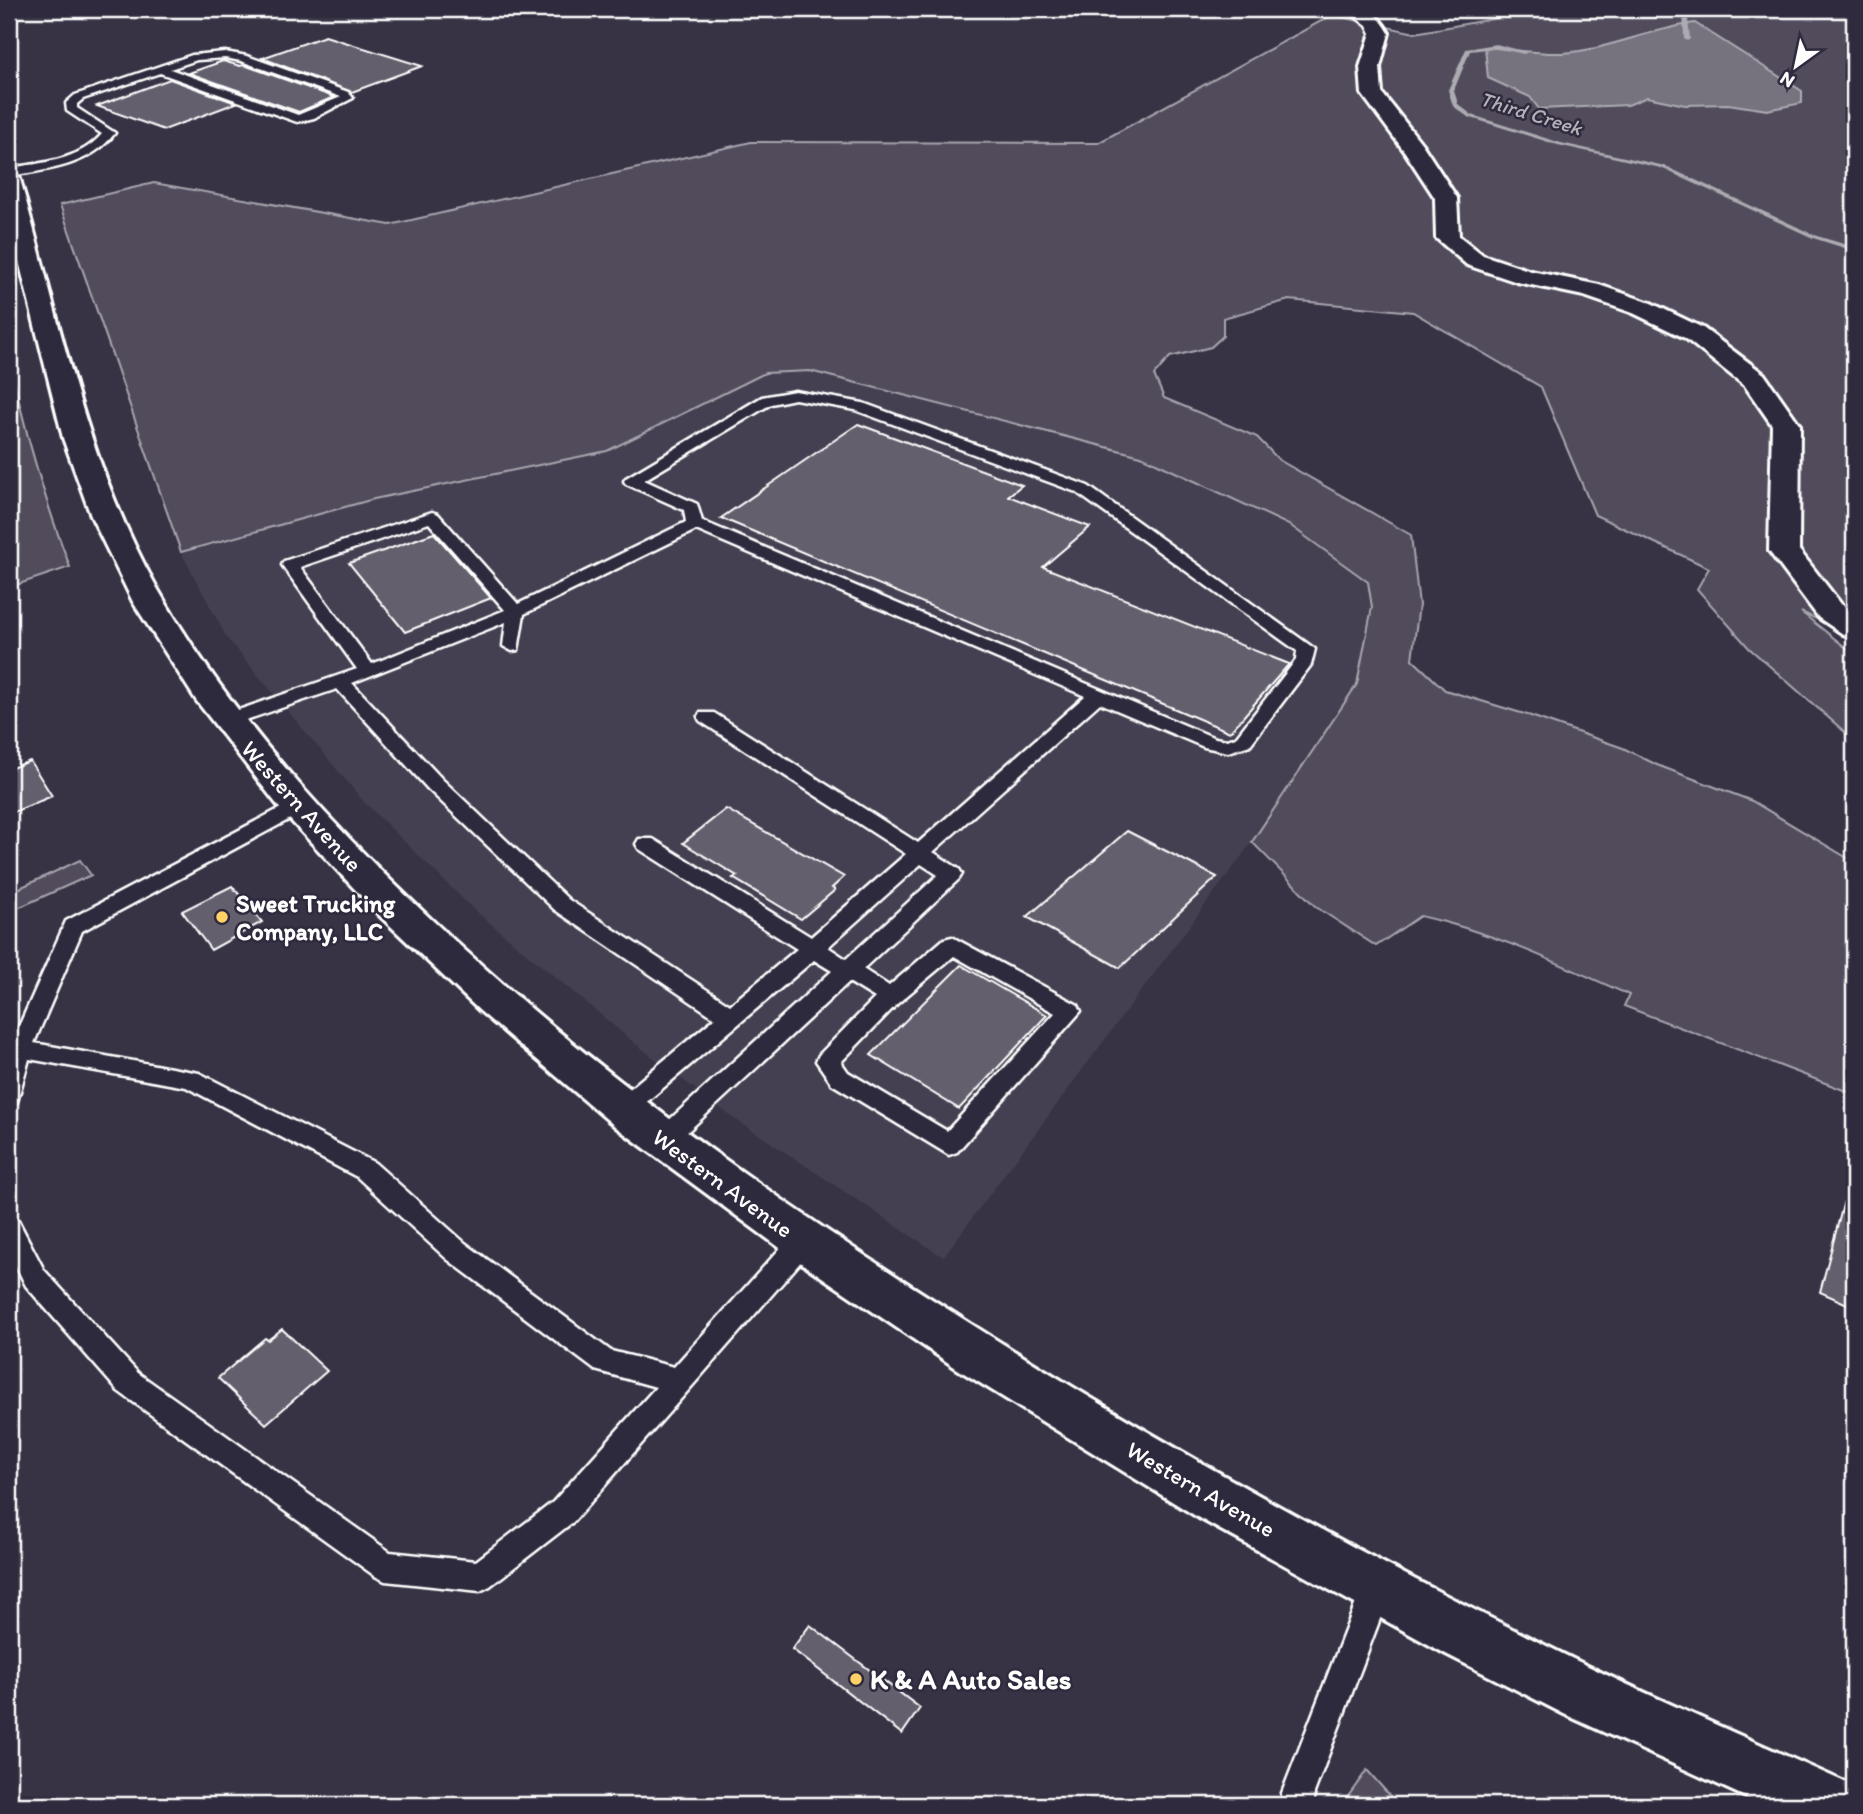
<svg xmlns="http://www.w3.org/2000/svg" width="1863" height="1814" viewBox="0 0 1863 1814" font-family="Itim,sans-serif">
<rect width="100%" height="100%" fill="#373345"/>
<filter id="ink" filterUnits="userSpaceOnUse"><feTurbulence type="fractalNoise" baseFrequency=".0143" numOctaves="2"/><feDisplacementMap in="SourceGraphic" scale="14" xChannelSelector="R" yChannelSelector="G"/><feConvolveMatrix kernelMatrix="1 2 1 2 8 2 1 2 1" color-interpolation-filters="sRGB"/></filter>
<g filter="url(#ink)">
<path fill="#444051" d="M810 371 1141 456 1291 526 1368 582 1372 607 1357 683 1252 842 943 1257 732 1117 637 1045 472 908 364 802 227 638 181 552 374 499 607 451 765 373Z"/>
<path fill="#514c5c" stroke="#a8a6ae" stroke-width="2" d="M1537 9H1854V636L1801 612 1854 654V740L1749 648 1697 589 1709 568 1595 515 1541 387 1413 312 1289 300 1223 318V336L1211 347 1170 357 1154 375 1164 398 1257 437 1279 460 1411 535 1419 605 1412 659 1445 690 1531 716 1623 748 1657 765 1752 801 1854 862V1094L1624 1006 1629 995C1560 964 1493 932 1420 916L1376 946 1316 907 1252 842 1357 684 1372 607 1368 582 1291 526 1141 456 810 371 765 373 607 451 374 499 181 552 60 205 154 183 390 225 751 142 1098 143 1332 15 1415 33 1537 11Z
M9 357C24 429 44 499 70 567L10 587 9 595Z
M80 860 91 875 9 912V893Z
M1367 1770 1398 1805H1344V1802Z"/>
<path fill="#76737f" stroke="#adabb2" stroke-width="2" d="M1695 23 1802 91V103L1767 110 1728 104 1685 105 1647 97 1628 105 1539 109 1530 97 1488 78 1485 47C1510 49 1537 54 1562 53 1608 50 1650 29 1695 23Z"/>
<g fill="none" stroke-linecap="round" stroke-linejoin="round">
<path fill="#adabb2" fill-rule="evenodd" d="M1683 9H1687L1690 39 1687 41 1684 39Z
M1496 44 1527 52 1524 54 1496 48 1470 51 1454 90 1458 104 1472 115 1561 143 1665 166 1817 236 1854 247V251L1813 238 1661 168 1558 145 1468 117 1453 106 1448 90 1466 49Z"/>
</g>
<path fill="#635f6d" stroke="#fff" stroke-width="2" d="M325 36 422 66 352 92 262 58Z
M223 61 240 66 244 65 334 97 299 112 189 73Z
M170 79 236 103 164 130 97 106Z
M858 424 1022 485 1008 496 1090 527 1043 567 1289 664 1230 732 721 518Z
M434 533 491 598 405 632 349 563Z
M30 761 52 796 9 814V769Z
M726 809 844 877 832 888 835 890 801 919 733 878 737 876 683 843Z
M1127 831 1217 877 1120 968 1027 917Z
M232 886 262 922 211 950 182 911Z
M961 965 1047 1015 959 1109 871 1055Z
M1844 1201 1854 1202V1307L1820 1292Z
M282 1329 327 1371 266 1424 218 1378 265 1338 268 1340Z
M810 1625 920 1708 902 1734 792 1649Z"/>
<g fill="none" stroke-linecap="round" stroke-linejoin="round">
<defs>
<path id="service" d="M225 52 247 56 348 92 353 98 314 118 297 122 160 73 83 99 77 104V108L115 133C90 166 47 170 9 176V168C41 163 79 161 102 134L67 111 66 103 75 95 192 55ZM225 58 241 61 341 97 298 115 170 69 197 60Z
M795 391 863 403 1088 486 1315 649 1311 665 1250 745 1228 752 1204 747 1100 703 933 852 959 869 962 874 959 879 863 969 889 986 944 939 952 937 1078 1005 1081 1011 957 1152 949 1155 832 1084 816 1061 819 1055 875 998 849 982 671 1147 663 1150 655 1147 651 1140 655 1133 832 971 814 960 630 1116 622 1118 614 1116 610 1109 614 1102 715 1018 555 910 428 789 337 689 228 726 219 720 221 716 357 669 282 565 284 561 432 512 438 514 518 604 686 522 684 510 626 484 624 481 626 478 762 397ZM795 399 855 410 1076 492 1297 651 1296 660 1236 737 1227 740 1215 738 702 521 697 504 644 480 771 404ZM429 523 505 610 372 664 300 567ZM696 530 1085 696 918 843 714 713H700L698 717 700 721 906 854 811 937 653 839H639L636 844 639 849 797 949 730 1005 569 900 442 779 352 683 506 622 503 646 512 651 518 650 524 614ZM921 864 938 875 846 959 828 947ZM954 956 1055 1013 947 1131 848 1072 841 1062 898 1003Z
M298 799 305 801 308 806 305 811 82 931 34 1043 199 1073 375 1163 465 1243 611 1351 674 1367 794 1233 803 1230 812 1233 816 1241 812 1249 573 1522 490 1586 480 1591 385 1581 375 1576 118 1391 26 1286 9 1252V1217L18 1220 44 1270 138 1373 390 1552 476 1561 553 1502 656 1387 595 1370 447 1259 357 1177 186 1087 29 1059 17 1102 9 1104V1049L66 921Z
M1377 1572 1387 1577 1392 1587 1314 1793V1805H1282V1793L1362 1587 1367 1577Z"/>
<path id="minor" d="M1346 9C1368 8 1378 13 1389 33L1380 67 1382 93 1422 144 1457 198 1459 236 1483 255 1531 271 1599 285 1651 303 1703 328 1764 374 1800 425 1799 550 1841 604 1854 613V637L1843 634 1819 618 1769 551 1772 425 1745 386 1685 338 1633 313 1584 296 1517 282 1467 265 1436 238 1435 198 1405 152 1362 94 1360 67 1371 33 1367 25Z"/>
<path id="primary" d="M9 172 17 174 20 179C59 318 85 461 157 588 241 735 362 859 488 971 631 1098 788 1208 949 1310 1149 1438 1357 1554 1571 1658 1662 1702 1756 1742 1849 1784L1854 1805H1763L1564 1714 1446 1654 1199 1518 959 1370 791 1256 616 1127 480 1011 378 914 282 811 196 700 133 602 91 516 63 438 9 221Z"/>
</defs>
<use href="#service" stroke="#fff" stroke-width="5"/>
<use href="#minor" stroke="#fff" stroke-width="6"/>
<use href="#primary" stroke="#fff" stroke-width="6"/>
<use href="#service" fill="#2f2a3d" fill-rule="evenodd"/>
<use href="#minor" fill="#2f2a3d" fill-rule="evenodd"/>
<use href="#primary" fill="#2f2a3d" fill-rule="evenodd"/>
</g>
</g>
<g fill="#ffd166" stroke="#2f2a3d" stroke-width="2.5">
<circle cx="222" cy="917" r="7"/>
<circle cx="856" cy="1679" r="7"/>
</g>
<g text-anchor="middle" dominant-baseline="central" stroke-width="5" stroke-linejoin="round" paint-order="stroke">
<g font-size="21" font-style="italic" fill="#b4b2b9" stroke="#2f2a3d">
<text transform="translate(1531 113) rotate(17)">Third Creek</text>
</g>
<g font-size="24" fill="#fff" stroke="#2f2a3d">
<text transform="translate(302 806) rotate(48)">Western Avenue</text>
<text transform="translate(723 1183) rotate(36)">Western Avenue</text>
<text transform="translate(1201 1489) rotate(30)">Western Avenue</text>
</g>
<g font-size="24" font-weight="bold" fill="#fff" stroke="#2f2a3d" text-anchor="start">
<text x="236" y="903">Sweet Trucking<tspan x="236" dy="28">Company, LLC</tspan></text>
</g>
<g font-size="28" font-weight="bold" fill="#fff" stroke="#2f2a3d" text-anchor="start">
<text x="870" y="1679">K &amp; A Auto Sales</text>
</g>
</g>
<rect width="1863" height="1814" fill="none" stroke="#2f2a3d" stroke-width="35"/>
<rect x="18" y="18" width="1828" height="1779" fill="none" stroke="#fff" stroke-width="2.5" filter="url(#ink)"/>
<g transform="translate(1796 66) rotate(213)" stroke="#2f2a3d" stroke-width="5" paint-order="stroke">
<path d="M0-5L12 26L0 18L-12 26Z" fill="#ffffff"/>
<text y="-10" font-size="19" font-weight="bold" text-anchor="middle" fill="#ffffff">N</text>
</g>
</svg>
